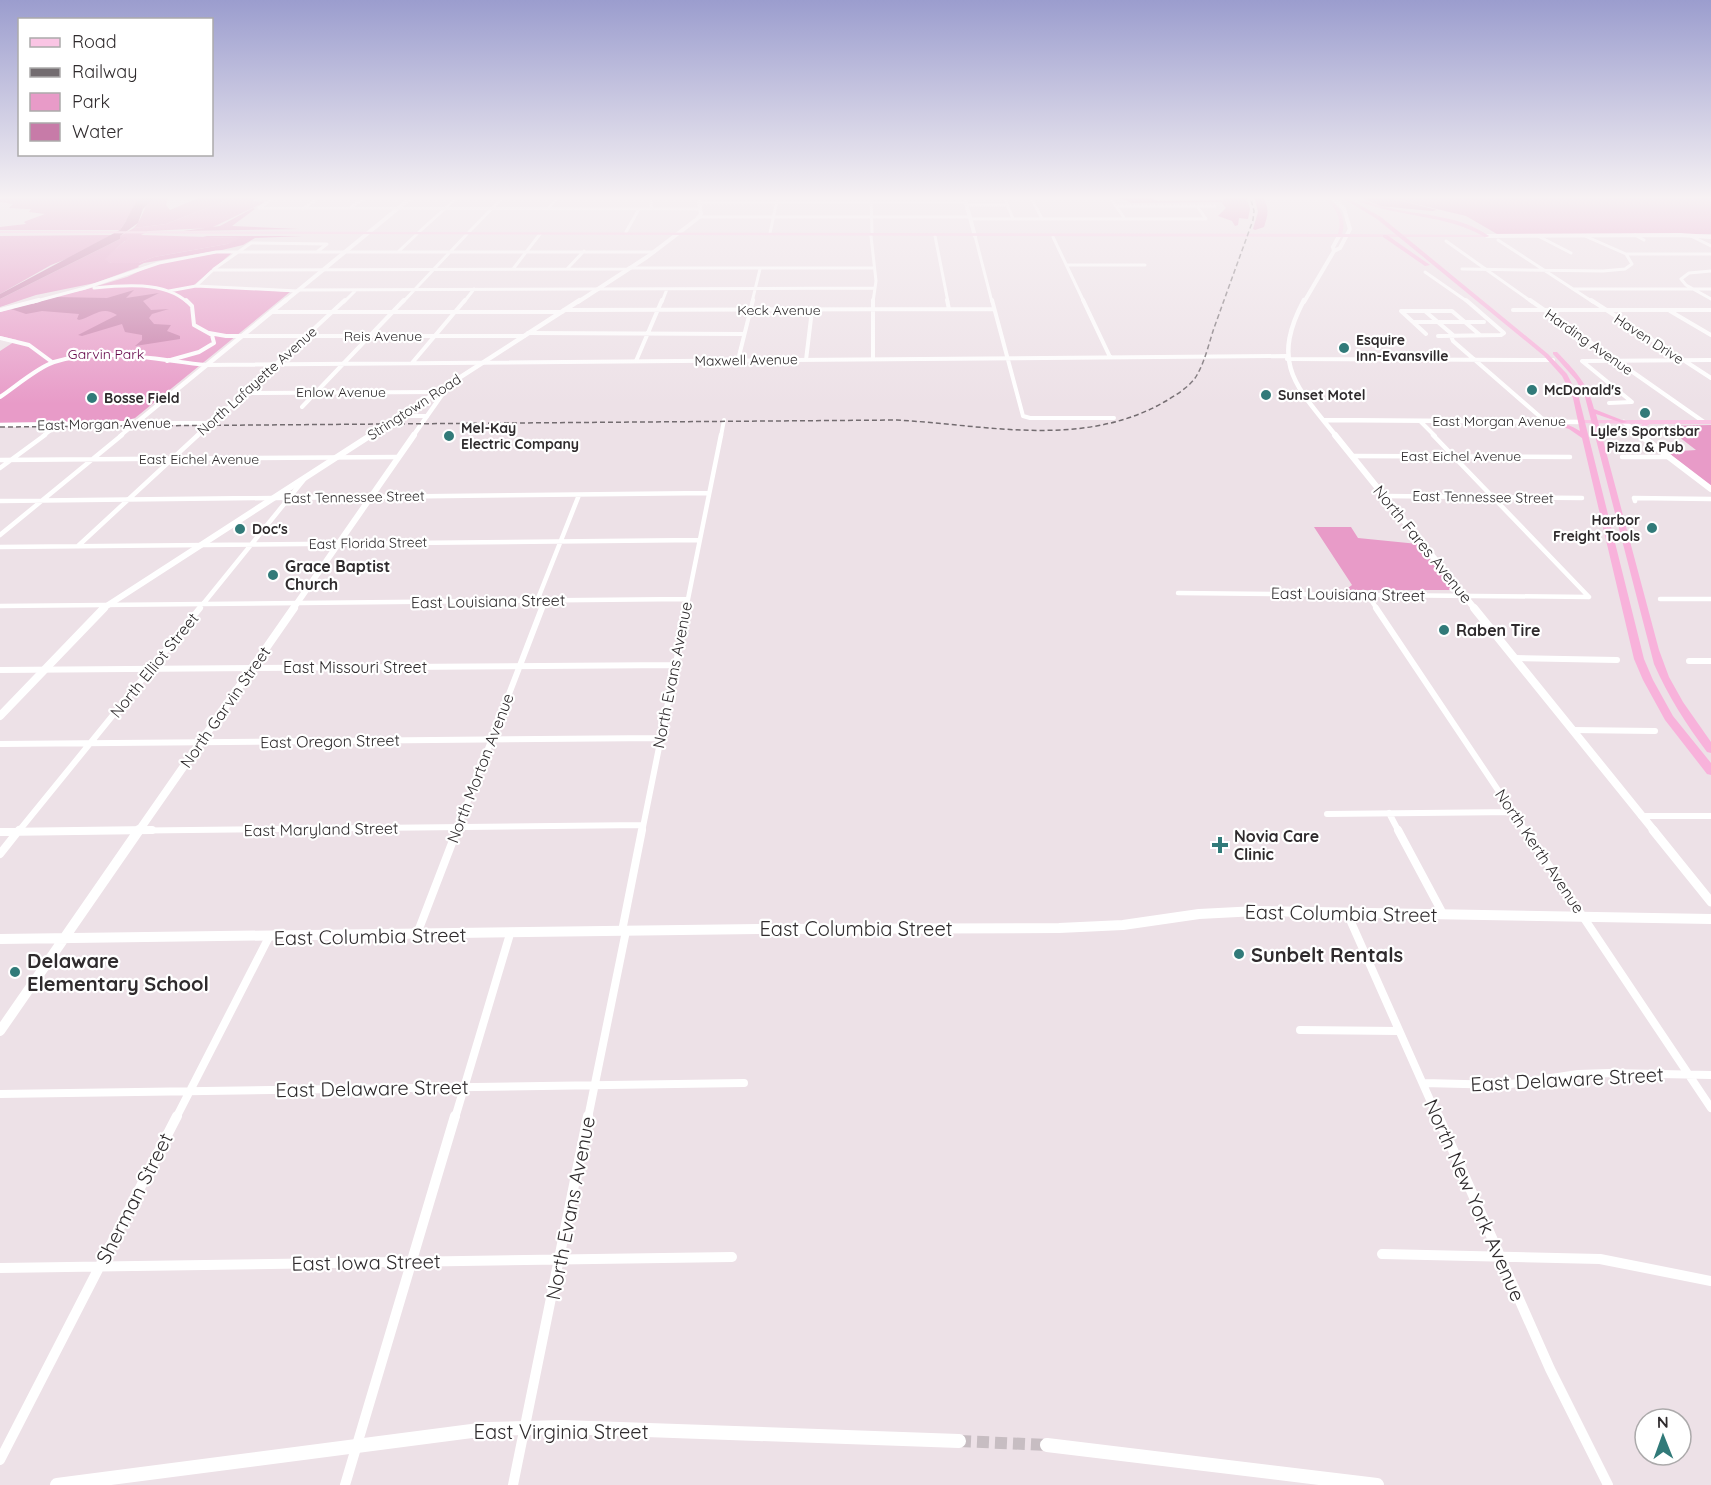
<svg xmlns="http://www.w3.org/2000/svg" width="1711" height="1485" viewBox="0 0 1711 1485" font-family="Quicksand,sans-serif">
<rect width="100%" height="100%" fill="#ede1e7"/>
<path fill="#e89bc8" d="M237 196H260L253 201 265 202 211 228 148 231 141 235 242 238 227 244 154 257 139 263H111L104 259 125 241 120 236 134 228 166 224Z
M1382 196H1708L1711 197V234H1497L1466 216Z
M223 252H233L194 285 290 292 135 418 120 422 0 423V351L17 340 0 336V312L55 296 84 290 127 277 155 264Z
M1711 425V486L1667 452 1696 450 1670 430 1668 426Z
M1314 527H1351L1358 538 1418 544 1454 590H1349L1348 588 1352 585Z"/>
<path fill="#e496c4" d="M4 196H144C132 205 129 219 120 230H0V227L26 224 24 222 26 221 45 214 29 212 31 209H28L9 208 13 204 0 202V199L5 198Z
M156 196H169L166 205 170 210 203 196H237L166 224 134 228C144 217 142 206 156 196Z
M1113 196H1150L1157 201 1223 200 1225 196H1246L1250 209 1248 219 1239 218 1238 225 1235 226 1232 221 1218 216 1226 208 1221 202 1132 203Z
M1254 196H1262C1270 209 1268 214 1264 227L1255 230 1253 229 1258 212Z
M1358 196H1382L1437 210 1432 211 1380 206Z
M253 208 255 209 232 226 299 229 183 231 220 226Z
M112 235 74 256 51 265 0 294V236Z
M120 236 128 238 105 259 111 263H139L154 257 227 244 240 238 203 237 207 236H303L255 238 243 245 222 250 144 263 138 266 139 267 95 283 36 295 0 307V299L120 239Z"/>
<path fill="#c77ba8" d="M144 196H156L143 209 138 223 120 236V239L0 299V294L120 230C130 218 129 207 144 196Z
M134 290 126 298 159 293 143 301 151 310 169 309 152 314 149 318 154 324 171 325 167 331 180 336V339L135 346 142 340V335L125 332 122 324 82 336 78 335 117 315C102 305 94 316 79 320L77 319 79 314 42 311 26 314 11 309 56 297 107 298Z"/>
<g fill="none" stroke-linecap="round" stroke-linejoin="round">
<path stroke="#c7bdc2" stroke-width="12" stroke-dasharray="12 6" stroke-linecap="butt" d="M959 1441 1047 1445"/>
<path stroke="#fff" stroke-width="3" d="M651 196V209
M871 196 872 233
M503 197 540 196
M1031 197 1042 219
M699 203 966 202
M967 205H1008
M1116 206H1215
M259 208 700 209
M259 208 276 196
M350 208 367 196
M549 208 559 196
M303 209 321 196
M699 217H970
M971 219H1206L1197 206
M1013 219 1005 199 1009 197H1107L1111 199 1125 219
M419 232 459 196
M469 232 504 196
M626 232 639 209
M770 233 778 196
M1635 235 1644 240
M871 236 876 281 873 302
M935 236 948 302
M975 236 992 302
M1538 236 1571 253
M1691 236 1711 246
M1053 237 1084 302
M1498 240 1593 302
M1446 241 1532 302
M399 251 417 234
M1627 254H1711
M1067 265H1145
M629 268H873
M513 269 540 234
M567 269 584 251
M1462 269 1603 271 1625 269 1632 264 1626 254 1585 236
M213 270 628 269
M1711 271 1689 273 1681 279 1686 285 1711 299
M1425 272 1468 302
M196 286 214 269 251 243 327 244 318 251
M94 288C122 285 164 281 187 302
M1573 289H1711
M299 290 874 288
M169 291 196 286 297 291
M33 302 85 288 159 263 216 252H654
M344 302 356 290
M403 302 467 234
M464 302 474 289
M662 302 667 289
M752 302 760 269"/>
<path stroke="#fff" stroke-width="4" d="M947 300 949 309
M992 300 1023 416 1030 418H1114
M1083 300 1110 357
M1530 300 1704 422
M1591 300 1711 378
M0 310 39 300
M564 310 993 309
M1513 310H1711
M1401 311H1452L1480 335
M1401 311 1426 334
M1670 311 1711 335
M271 312H562
M1426 312 1453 335
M1413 322H1484
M209 333 226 336H524
M528 333 744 334
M1438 336 1501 335 1504 333 1466 300
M1451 336 1453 341 1545 421
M0 338 29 345 52 362
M873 359V300
M1287 359 1553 360
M738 360 753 300
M806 360 812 310
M167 361 199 352 214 343 212 335 194 325 192 306 186 300
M636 361 662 300
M412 363 465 300
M246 393 438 392
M0 397C15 387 38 367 54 362 102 347 157 360 206 365L1287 356
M1609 403 1632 402 1582 361 1711 360
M302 407 404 300
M399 416H427
M1420 421 1435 436
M43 436 59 424
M120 436 136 423H208
M197 436 208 423 222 414 345 300
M721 436 724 420"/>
<path stroke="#fff" stroke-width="4.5" d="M1433 435 1589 597
M1352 456 1570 457
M1622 457H1670
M0 460 399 457
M0 468 45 435
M1384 496 1582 498
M0 501 709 493
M1635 501 1634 498 1711 499
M0 535 122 435
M78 546 198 435
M0 547 699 540
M1178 593 1589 597
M1367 594 1377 609
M1660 599H1711
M537 601 579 495
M0 606 688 599
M199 609 306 477
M542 609 545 601
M686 609 721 435"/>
<path stroke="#fff" stroke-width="6" d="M1376 608 1526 832
M1514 658 1617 660
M1689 661H1711
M0 670 675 665
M1572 730 1655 731
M0 744 659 738
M1389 813 1399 832
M1327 814 1514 812
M1641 816H1711
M15 832 642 825
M18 832 200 608
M456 832 542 608
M642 832 687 608"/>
<path stroke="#fff" stroke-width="8" d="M1398 830 1443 914
M1525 830 1711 1108
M0 832 152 830
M0 854 19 830
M1347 913 1438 1118
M622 931 642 830
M417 934 457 830
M1300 1030 1398 1031
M1424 1083 1504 1085 1578 1074 1609 1073 1711 1075
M0 1094 744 1083
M176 1118 269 937
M455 1118 510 934
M588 1118 626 931"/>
<path stroke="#fff" stroke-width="10" d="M1438 1116 1550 1369 1608 1485
M1382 1254 1600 1259 1711 1281
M0 1268 732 1257
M0 1460 177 1116
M345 1485 455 1116
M513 1485 588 1116"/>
<path stroke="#fff" stroke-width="4" d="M964 196 975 236
M1334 251 1333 247 1339 236
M284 302 413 196
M1304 302 1334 251 1340 248 1350 229 1344 209 1331 196"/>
<path stroke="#fff" stroke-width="4.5" d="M1304 300C1270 364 1296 386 1336 436
M1323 420 1582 422
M1624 422 1642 436
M0 425 136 423 286 300"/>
<path stroke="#fff" stroke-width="6" d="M1335 435 1475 609
M1640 435 1711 489"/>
<path stroke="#fff" stroke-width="8" d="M1474 608 1655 832"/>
<path stroke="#fff" stroke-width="9" d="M1653 830 1711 902"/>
<path stroke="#fff" stroke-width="4" d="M1487 236 1680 235 1711 237
M578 302 647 257 697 219 701 214 698 196"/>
<path stroke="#fff" stroke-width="4.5" d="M369 436 580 300
M413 436 446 389"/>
<path stroke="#fff" stroke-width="6" d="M102 609 371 435
M293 609 414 435"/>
<path stroke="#fff" stroke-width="8" d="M0 716 104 608
M138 832 294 608"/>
<path stroke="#fff" stroke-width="10" d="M0 939 758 929 1059 928 1123 925 1199 914 1257 911 1711 919
M0 1031 139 830"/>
<path stroke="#fff" stroke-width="14" d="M1047 1445 1377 1485
M57 1485 487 1429 562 1427 959 1441"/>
<path fill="#fac5e4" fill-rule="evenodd" d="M1323 196H1327C1339 206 1347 218 1342 234L1487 235 1489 236 1487 237H1339L0 233V231L1338 234C1343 218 1335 207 1323 196Z
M1582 420H1711V424H1650L1641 429 1645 436 1642 438 1640 437 1635 428 1643 424 1580 423V421Z"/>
<path fill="#f8b2db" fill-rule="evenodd" d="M1339 196H1344L1381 217 1548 354 1567 374 1579 398 1644 659 1653 680 1673 716 1711 763V775L1707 774 1665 720 1643 680 1634 659 1582 438 1569 429 1542 421C1551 417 1571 425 1580 431L1573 398 1562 376 1544 356 1377 219Z
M1362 200C1373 203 1383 207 1394 209 1427 216 1461 216 1489 236L1485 237C1444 214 1404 218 1360 202Z
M1383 235H1387L1430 265 1425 266 1383 237Z
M1553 352H1557C1574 370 1588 383 1594 409L1627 422 1622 423 1596 414 1659 650 1669 677 1683 702 1711 742V753L1707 752C1686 724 1668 696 1654 664L1585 397 1576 380 1553 354Z"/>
<path stroke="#736c70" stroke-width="1.5" stroke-dasharray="5 3" stroke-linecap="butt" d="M0 427 897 420C986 425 1084 449 1166 401 1176 395 1191 386 1197 375 1205 361 1209 343 1214 328 1227 292 1240 256 1253 220L1254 211 1250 196"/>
</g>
<linearGradient id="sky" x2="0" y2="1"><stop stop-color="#9b9dce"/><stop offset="0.49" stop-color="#f7f2f4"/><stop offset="1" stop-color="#f7f2f4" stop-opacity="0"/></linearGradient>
<rect width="1711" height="404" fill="url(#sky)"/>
<g fill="#317a79" stroke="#fff" stroke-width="2">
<circle cx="1344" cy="348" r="6"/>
<circle cx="1532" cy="390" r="6"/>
<circle cx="1266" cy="395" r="6"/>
<circle cx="92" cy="398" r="6"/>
<circle cx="1645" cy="413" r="6"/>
<circle cx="449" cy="436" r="6"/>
<circle cx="1652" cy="528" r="6"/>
<circle cx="240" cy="529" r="6"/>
<circle cx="273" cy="575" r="6"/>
<circle cx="1444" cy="630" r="6"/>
<path d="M1217 836h6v6h6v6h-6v6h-6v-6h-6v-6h6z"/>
<circle cx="1239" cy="954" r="6"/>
<circle cx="15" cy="972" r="6"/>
</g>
<g text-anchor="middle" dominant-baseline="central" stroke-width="4.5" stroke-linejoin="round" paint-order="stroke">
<g font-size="14" fill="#2f2b2d" stroke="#fff">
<text x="779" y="310">Keck Avenue</text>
<text x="383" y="336">Reis Avenue</text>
<text transform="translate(1649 339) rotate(33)">Haven Drive</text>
<text transform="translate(1589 342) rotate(35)">Harding Avenue</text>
<text transform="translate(746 360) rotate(-1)">Maxwell Avenue</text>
<text transform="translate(257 381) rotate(-42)">North Lafayette Avenue</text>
<text x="341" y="392">Enlow Avenue</text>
<text transform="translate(414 407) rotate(-33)">Stringtown Road</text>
<text x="1499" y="421">East Morgan Avenue</text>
<text transform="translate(104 424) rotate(-1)">East Morgan Avenue</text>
<text x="1461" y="456">East Eichel Avenue</text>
<text x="199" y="459">East Eichel Avenue</text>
<text transform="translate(354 497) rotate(-1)">East Tennessee Street</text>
<text transform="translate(1483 497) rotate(1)">East Tennessee Street</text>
<text transform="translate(368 543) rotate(-1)">East Florida Street</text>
</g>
<g font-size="14" font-weight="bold" fill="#2f2b2d" stroke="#fff" text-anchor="start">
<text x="1356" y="340">Esquire<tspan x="1356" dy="16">Inn-Evansville</tspan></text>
<text x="1544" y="390">McDonald's</text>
<text x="1278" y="395">Sunset Motel</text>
<text x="104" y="398">Bosse Field</text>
<text x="461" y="428">Mel-Kay<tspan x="461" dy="16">Electric Company</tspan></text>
<text x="1645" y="431" text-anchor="middle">Lyle's Sportsbar<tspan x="1645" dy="16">Pizza &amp; Pub</tspan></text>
<text x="1640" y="520" text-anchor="end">Harbor<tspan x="1640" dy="16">Freight Tools</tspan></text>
<text x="252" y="529">Doc's</text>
</g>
<g font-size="14" fill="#65064a" stroke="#fff">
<text x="106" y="354">Garvin Park</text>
</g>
<g font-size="16" fill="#2f2b2d" stroke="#fff">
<text transform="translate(1423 544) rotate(51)">North Fares Avenue</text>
<text transform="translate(1348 594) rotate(1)">East Louisiana Street</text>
<text transform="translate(488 601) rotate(-1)">East Louisiana Street</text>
<text transform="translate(154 665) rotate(-51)">North Elliot Street</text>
<text x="355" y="667">East Missouri Street</text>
<text transform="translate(672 675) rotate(-79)">North Evans Avenue</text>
<text transform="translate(225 707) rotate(-55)">North Garvin Street</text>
<text transform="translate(330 741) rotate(-1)">East Oregon Street</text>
<text transform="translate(480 768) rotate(-69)">North Morton Avenue</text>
<text transform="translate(321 829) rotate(-1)">East Maryland Street</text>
<text transform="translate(1540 851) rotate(56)">North Kerth Avenue</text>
</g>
<g font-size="16" font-weight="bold" fill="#2f2b2d" stroke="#fff" text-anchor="start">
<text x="285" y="566">Grace Baptist<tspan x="285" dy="18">Church</tspan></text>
<text x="1456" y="630">Raben Tire</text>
<text x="1234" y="836">Novia Care<tspan x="1234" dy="18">Clinic</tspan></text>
</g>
<g font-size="20" fill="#2f2b2d" stroke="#fff">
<text transform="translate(1341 913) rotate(1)">East Columbia Street</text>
<text x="856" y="928">East Columbia Street</text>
<text transform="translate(370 936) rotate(-1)">East Columbia Street</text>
<text transform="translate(1567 1079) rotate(-3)">East Delaware Street</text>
<text transform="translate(372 1088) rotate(-1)">East Delaware Street</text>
<text transform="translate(134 1198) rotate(-63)">Sherman Street</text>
<text transform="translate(1475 1200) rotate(66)">North New York Avenue</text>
<text transform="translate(570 1208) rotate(-79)">North Evans Avenue</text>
<text transform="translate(366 1262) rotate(-1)">East Iowa Street</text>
<text x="561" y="1431">East Virginia Street</text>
</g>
<g font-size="20" font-weight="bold" fill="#2f2b2d" stroke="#fff" text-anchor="start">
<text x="1251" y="954">Sunbelt Rentals</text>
<text x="27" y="960">Delaware<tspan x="27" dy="23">Elementary School</tspan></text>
</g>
</g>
<rect x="18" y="18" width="195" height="138" fill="#ffffff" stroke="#acaaab" stroke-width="1.5"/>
<rect x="30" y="38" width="30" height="9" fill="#fac5e4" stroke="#acaaab" stroke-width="1.5"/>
<text x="72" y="48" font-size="18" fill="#2f2b2d">Road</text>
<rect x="30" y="68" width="30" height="9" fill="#736c70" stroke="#acaaab" stroke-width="1.5"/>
<text x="72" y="78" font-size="18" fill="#2f2b2d">Railway</text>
<rect x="30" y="93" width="30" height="18" fill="#e89bc8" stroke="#acaaab" stroke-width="1.5"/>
<text x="72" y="108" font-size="18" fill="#2f2b2d">Park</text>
<rect x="30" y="123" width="30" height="18" fill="#c77ba8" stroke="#acaaab" stroke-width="1.5"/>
<text x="72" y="138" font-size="18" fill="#2f2b2d">Water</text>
<g transform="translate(1663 1437) rotate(359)"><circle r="28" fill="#ffffff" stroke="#acaaab" stroke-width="1.5"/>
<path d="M0-4.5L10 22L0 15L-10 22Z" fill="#317a79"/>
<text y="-9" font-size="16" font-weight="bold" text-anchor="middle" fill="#2f2b2d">N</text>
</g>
</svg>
